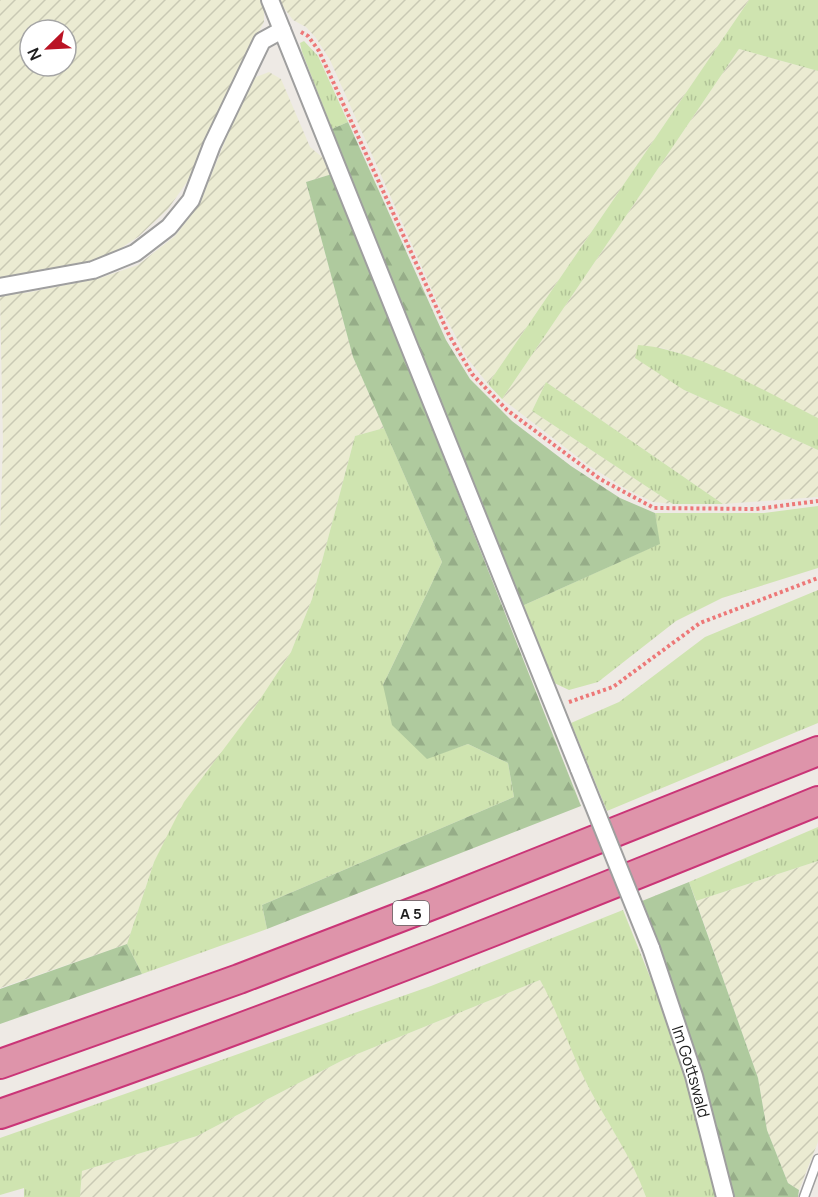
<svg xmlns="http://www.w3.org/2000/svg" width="818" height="1197" viewBox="0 0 818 1197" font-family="Manrope,sans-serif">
<defs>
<pattern id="farmland-furrows" width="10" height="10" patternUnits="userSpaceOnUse" patternTransform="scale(1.5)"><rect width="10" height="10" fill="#ebebd2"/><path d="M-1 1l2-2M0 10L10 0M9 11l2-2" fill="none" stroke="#c9c9b4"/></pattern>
<pattern id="grass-tufts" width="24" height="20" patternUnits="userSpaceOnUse" patternTransform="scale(1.5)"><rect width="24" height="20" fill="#cfe4b0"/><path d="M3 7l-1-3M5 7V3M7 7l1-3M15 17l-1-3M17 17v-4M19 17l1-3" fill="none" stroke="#b1c397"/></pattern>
<pattern id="forest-firs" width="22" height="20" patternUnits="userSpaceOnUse" patternTransform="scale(1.5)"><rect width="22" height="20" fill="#afca9e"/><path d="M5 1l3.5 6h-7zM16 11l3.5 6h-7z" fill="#96ad88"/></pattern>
</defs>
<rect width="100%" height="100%" fill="#eeeae5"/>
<path fill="url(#farmland-furrows)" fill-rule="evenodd" d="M0 0H264V22L230 85 187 182 168 209 138 237 107 257 62 268 0 278ZM30 30H66V66H30Z
M278 0H749L488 384 467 358 436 299 330 60 316 38 306 27 293 20Z
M739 49 818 71V418L691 357 659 347 684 390 818 450V497L723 504 546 382 532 411 673 504 653 502 626 489 588 465 502 399Z
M269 72 281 79 310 147 322 157 332 174 306 182 353 357 384 428 355 436 312 599 291 652 154 862 127 944 0 988V535L3 442 0 296 10 291 26 293 100 278 138 265 175 236 200 203 246 89 256 77Z
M818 861V1142L799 1190 788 1183 767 1130 758 1078 696 901Z
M540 980 557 1010 587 1084 637 1172 646 1197H80L82 1171 197 1136 345 1059Z"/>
<path fill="url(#grass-tufts)" d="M749 0H818V71L739 49 502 399 488 384Z
M304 41 318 56 348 122 332 129 302 52 300 43Z
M638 345C696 349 765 392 818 418V450L684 390 635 358Z
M546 382 723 504H673L532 411Z
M384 428 442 562 383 685 427 758 468 744 508 763 514 797 262 905 267 929 142 974 127 944 154 862 184 802 253 710 291 652 312 599 355 436Z
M818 506V568L722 598 676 621 598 682 569 690 550 681 522 606 659 544 655 513H764Z
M818 590V723L607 811 571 723 619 702 705 637Z
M818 827V861L696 901 689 882Z
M623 910 671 1029 701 1120 718 1197H646C632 1157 607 1123 588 1086 570 1051 559 1014 540 980L345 1059 197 1136 82 1171 80 1197H24V1188L0 1195V1138L431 986Z"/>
<path fill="url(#forest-firs)" d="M348 122 446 340 470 379 512 421 571 466 620 498 655 513 660 544 522 606 332 129Z
M332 174 581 806 267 929 262 905 514 797 508 763 468 744 427 759 392 725 383 685 442 562 353 357 306 182Z
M689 882 758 1078 767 1130 788 1183 799 1190 798 1197H731L683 1024 642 901Z
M127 944 142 974 0 1024V989Z"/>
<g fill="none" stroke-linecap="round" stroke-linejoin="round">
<defs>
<path id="lane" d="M804 1197 818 1159"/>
<g id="street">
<path d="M270 0 579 769"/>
<path d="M0 287 93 270 135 253 169 227 191 200 212 145 262 41 282 30"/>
<path id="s1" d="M651 948 694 1076 725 1197"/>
</g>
<path id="highway" d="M0 1064 239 979 437 903 818 751
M0 1114C276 1019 548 911 818 801"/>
</defs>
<use href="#lane" stroke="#9f9f9f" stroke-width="11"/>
<use href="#street" stroke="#9f9f9f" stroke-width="20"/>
<use href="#highway" stroke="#ca3577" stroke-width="32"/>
<path stroke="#ed7878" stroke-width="4" stroke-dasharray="3 3" stroke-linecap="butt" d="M301 32 308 36 319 51 449 335 472 374 507 410 600 479 654 508 756 509 818 501
M569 702 613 687 700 623 818 578"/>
<use href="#lane" stroke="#fff" stroke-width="8"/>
<use href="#street" stroke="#fff" stroke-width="16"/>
<use href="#highway" stroke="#de94aa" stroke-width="28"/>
<defs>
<path id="street-bridge" d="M579 769 651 948"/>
</defs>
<use href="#street-bridge" stroke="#9f9f9f" stroke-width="20" stroke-linecap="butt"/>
<use href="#street-bridge" stroke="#fff" stroke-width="16"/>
</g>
<g text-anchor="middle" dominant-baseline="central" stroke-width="4.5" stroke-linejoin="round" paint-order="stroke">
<rect fill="#fff" stroke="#626262" stroke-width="1.5" x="393" y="901" width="36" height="24" rx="4.5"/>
<g font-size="15" font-weight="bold" fill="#1e1e1e">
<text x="411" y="913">A 5</text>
</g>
<g font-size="16" fill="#1e1e1e" stroke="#fff">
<text stroke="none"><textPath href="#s1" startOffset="130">Im Gottswald</textPath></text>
</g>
</g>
<g transform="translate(48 48) rotate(246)"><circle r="28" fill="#ffffff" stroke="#a5a5a5" stroke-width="1.5"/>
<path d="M0-4.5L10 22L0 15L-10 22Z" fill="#ba1324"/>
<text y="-9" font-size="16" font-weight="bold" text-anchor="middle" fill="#1e1e1e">N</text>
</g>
</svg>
